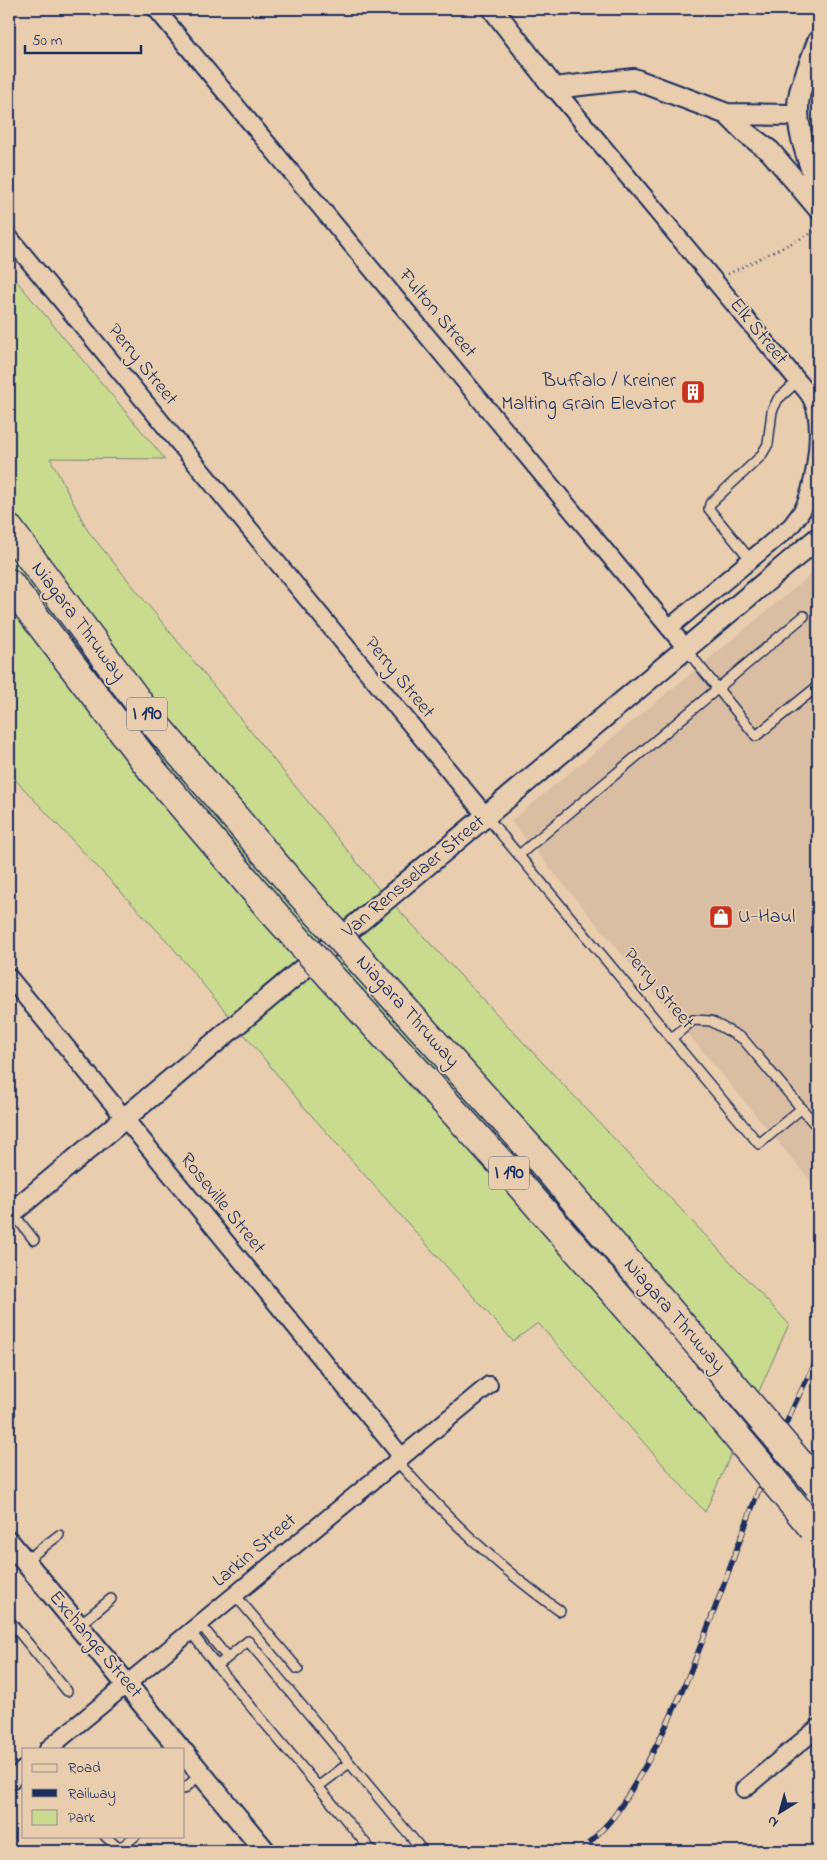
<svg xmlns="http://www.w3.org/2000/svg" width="827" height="1860" viewBox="0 0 827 1860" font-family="'Indie Flower',sans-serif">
<rect width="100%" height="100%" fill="#e8cdaf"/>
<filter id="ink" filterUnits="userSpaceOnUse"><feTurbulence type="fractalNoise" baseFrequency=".02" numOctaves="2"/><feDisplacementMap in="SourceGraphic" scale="10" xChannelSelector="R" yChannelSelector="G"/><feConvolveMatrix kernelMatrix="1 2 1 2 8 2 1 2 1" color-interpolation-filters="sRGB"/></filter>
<g filter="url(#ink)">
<path fill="#dabea4" d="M818 569V1190L511 821Z"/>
<path fill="#cadb8f" stroke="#728576" d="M9 272 165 459 50 458 88 531 377 887 789 1324 705 1512 538 1323 513 1341 304 1107 169 943 9 773Z"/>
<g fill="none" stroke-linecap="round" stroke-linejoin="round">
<defs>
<path id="service" d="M750 559 709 509 710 504 761 456 768 444 772 411 778 399 798 381
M685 648 756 736 818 686
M486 816 759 1144 802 1108
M519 855 804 616
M671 1039 693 1020 711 1021 743 1039 818 1128
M12 1212 34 1240
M397 1461C445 1516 500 1569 560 1611
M25 1561 59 1535
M235 1595 298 1669
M9 1620 67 1691
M200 1624 227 1657
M79 1625 111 1599
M190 1631 217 1666 372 1851
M217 1666 248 1641 423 1851
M319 1786 349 1763
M184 1789 201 1774
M105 1836 116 1846H123L135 1836"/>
<path id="minor" d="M156 9 685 647
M554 88 798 381C803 387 809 393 812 400 824 423 815 480 806 503 803 511 796 519 791 526L669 628
M9 237 486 816
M9 977 402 1457
M48 1749 489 1385
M9 1782 24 1769
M744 1789 818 1728"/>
<path id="tertiary" d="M493 9 554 88 634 79 727 114 798 115
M818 41C812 58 805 75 800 92 792 123 809 160 818 189
M727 114 747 134 770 151 818 208
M9 1215 818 538
M9 1542 180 1749
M184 1753 265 1851"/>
<path id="motorway" d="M9 529 154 723 297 890
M9 583 152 770 272 911
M380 982 535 1154 686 1330
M352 1000 508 1171 663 1348"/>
</defs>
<use href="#service" stroke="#1b2f5e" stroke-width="12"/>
<use href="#minor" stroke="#1b2f5e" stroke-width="20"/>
<use href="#tertiary" stroke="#1b2f5e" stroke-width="24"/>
<use href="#motorway" stroke="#1b2f5e" stroke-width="31"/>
<path stroke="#1b2f5e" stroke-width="2.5" stroke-dasharray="1 4" stroke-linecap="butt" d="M728 274 816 231"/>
<use href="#service" stroke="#e8cdaf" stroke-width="9"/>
<use href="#minor" stroke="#e8cdaf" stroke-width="16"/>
<use href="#tertiary" stroke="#e8cdaf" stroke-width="20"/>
<use href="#motorway" stroke="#e8cdaf" stroke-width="28"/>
<defs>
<path id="rail" d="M582 1851C592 1839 605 1828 615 1815 709 1679 738 1504 818 1358"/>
</defs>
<use href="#rail" stroke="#1b2f5e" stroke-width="5.5"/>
<use href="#rail" stroke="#e8cdaf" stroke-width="4" stroke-dasharray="11" stroke-linecap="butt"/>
<defs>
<path id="motorway-bridge" d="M297 890 380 982
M272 911 352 1000
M686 1330 818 1485
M663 1348 813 1528"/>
</defs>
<use href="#motorway-bridge" stroke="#1b2f5e" stroke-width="31" stroke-linecap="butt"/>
<use href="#motorway-bridge" stroke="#e8cdaf" stroke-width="28"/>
</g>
</g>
<defs>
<symbol id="building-square" viewBox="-11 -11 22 22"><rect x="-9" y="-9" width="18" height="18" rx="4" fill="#c8321e" stroke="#e8cdaf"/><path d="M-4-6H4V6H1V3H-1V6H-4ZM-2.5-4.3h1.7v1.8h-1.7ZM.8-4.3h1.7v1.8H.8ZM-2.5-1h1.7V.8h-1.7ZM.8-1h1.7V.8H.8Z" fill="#fff"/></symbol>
<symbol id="shop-square" viewBox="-11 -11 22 22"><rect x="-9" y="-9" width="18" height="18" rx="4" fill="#c8321e" stroke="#e8cdaf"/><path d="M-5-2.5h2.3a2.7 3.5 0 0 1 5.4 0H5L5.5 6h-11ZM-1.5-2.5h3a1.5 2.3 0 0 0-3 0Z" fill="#fff"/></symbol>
</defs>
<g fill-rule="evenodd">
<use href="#building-square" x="679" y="378" width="28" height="28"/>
<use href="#shop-square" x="707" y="903" width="28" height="28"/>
</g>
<g text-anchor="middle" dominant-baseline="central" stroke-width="4" stroke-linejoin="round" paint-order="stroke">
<g fill="#e8cdaf" stroke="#585e76" stroke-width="1">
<rect x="127" y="697.5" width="40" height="33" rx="4"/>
<rect x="489" y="1156.5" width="40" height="33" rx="4"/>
</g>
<g font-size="19" font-weight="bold" fill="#1b2f5e">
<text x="147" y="714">I 190</text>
<text x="509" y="1173">I 190</text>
</g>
<g font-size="20" fill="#1b2f5e" stroke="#e8cdaf">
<text transform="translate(437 314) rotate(50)">Fulton Street</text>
<text transform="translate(758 332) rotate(51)">Elk Street</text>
<text transform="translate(142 365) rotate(51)">Perry Street</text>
<text transform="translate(78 622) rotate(53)">Niagara Thruway</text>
<text transform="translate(399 678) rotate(51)">Perry Street</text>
<text transform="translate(414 877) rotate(-40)">Van Rensselaer Street</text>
<text transform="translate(658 989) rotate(50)">Perry Street</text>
<text transform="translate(407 1012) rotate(48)">Niagara Thruway</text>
<text transform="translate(222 1204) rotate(51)">Roseville Street</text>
<text transform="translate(674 1316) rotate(49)">Niagara Thruway</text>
<text transform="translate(255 1551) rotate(-40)">Larkin Street</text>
<text transform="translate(95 1645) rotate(50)">Exchange Street</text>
</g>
<g font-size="20" fill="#1b2f5e" stroke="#e8cdaf" text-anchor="end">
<text x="676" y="381">Buffalo / Kreiner<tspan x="676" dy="23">Malting Grain Elevator</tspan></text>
<text x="738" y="917" text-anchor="start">U-Haul</text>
</g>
</g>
<rect width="827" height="1860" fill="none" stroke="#e8cdaf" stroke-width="30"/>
<rect x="15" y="15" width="797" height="1830" fill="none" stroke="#1b2f5e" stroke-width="2" filter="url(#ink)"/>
<rect x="22" y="1748" width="162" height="90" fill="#e8cdaf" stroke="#968e8f"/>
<rect x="32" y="1764" width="25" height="8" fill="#e8cdaf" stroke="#968e8f"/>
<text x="68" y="1772" font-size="15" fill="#1b2f5e">Road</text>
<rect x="32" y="1789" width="25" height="8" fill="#1b2f5e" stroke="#968e8f"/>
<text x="68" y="1798" font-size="15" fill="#1b2f5e">Railway</text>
<rect x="32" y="1810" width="25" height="15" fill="#cadb8f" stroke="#968e8f"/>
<text x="68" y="1822" font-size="15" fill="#1b2f5e">Park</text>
<g transform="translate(780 1812) rotate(217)" stroke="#e8cdaf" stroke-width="4" paint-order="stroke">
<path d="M0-4L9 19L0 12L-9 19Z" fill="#1b2f5e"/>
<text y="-8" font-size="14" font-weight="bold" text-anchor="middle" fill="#1b2f5e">N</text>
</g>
<path d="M25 45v8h116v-8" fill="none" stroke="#1b2f5e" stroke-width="2.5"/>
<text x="32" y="45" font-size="15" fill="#1b2f5e" stroke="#e8cdaf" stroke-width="4" paint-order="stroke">50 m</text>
</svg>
